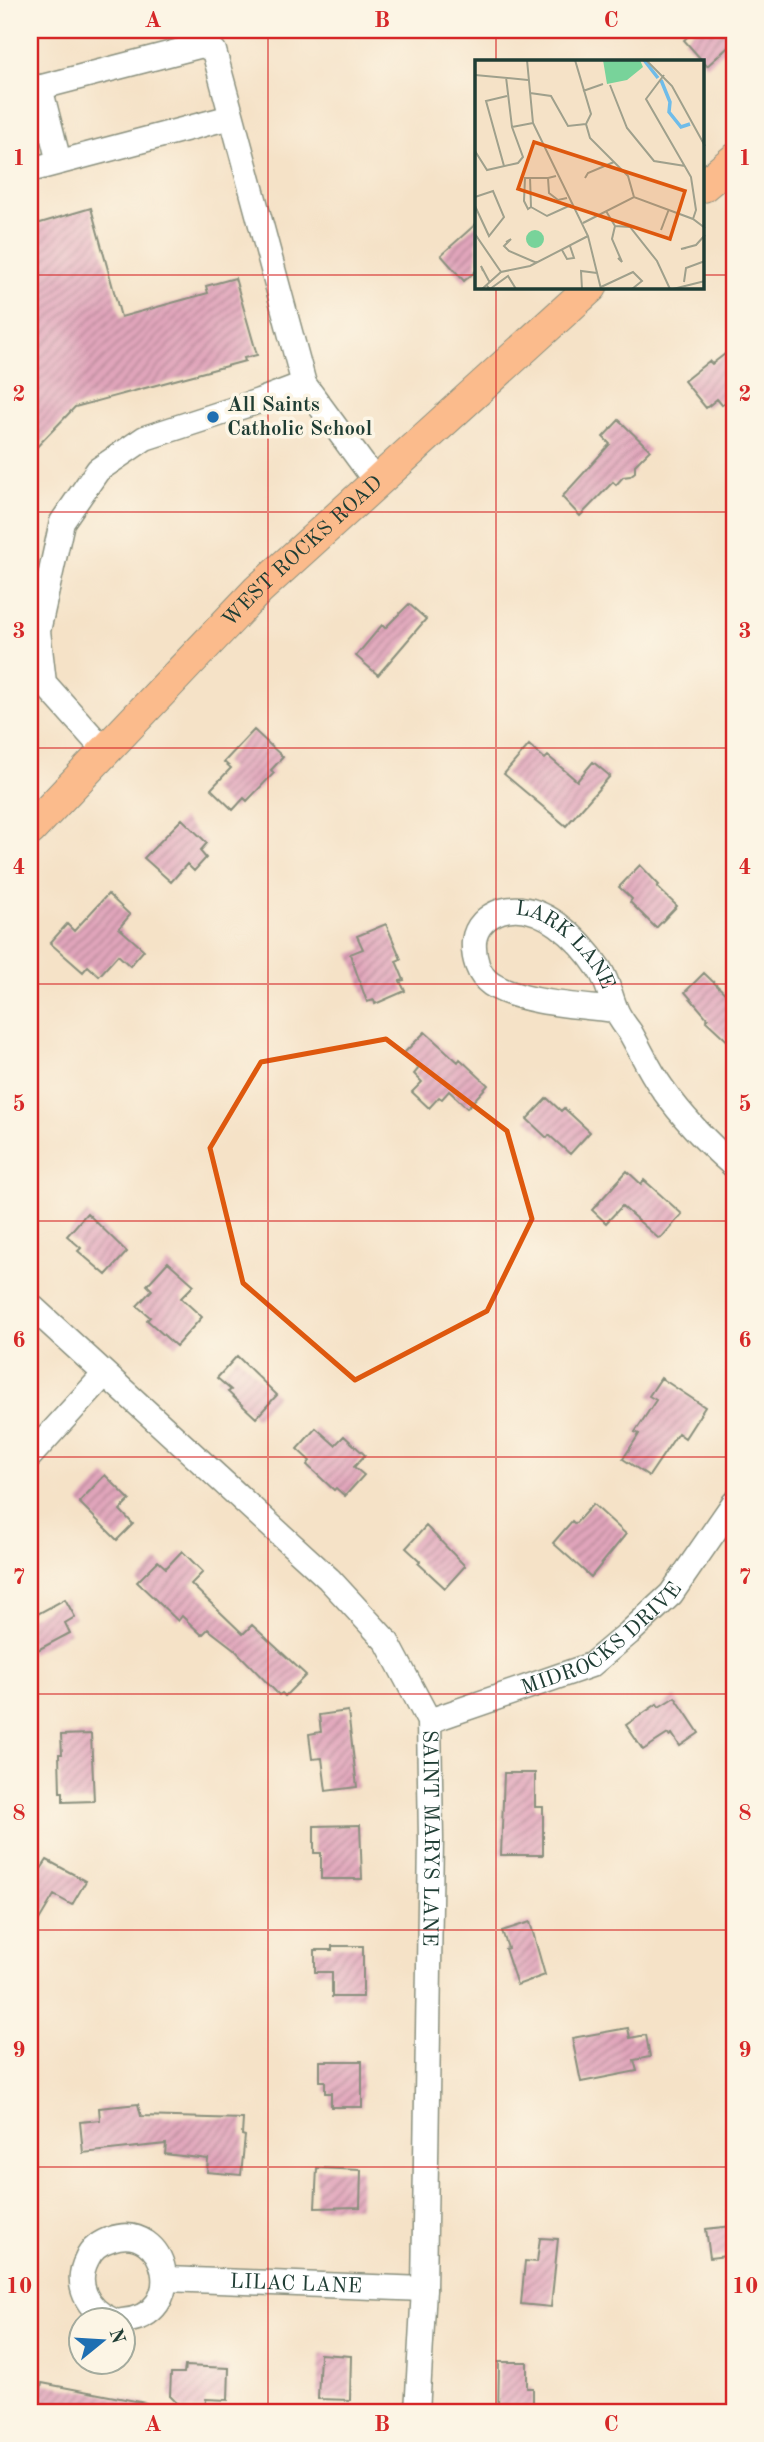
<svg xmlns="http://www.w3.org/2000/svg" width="764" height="2442" viewBox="0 0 764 2442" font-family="'Old Standard TT',serif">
<defs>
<pattern id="building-hatch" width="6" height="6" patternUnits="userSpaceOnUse" patternTransform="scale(1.75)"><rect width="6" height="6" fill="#e1a5bb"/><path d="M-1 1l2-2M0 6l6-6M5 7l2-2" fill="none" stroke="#b68899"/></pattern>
</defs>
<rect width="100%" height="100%" fill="#fcf5e5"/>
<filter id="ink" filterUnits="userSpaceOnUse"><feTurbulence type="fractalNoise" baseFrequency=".0143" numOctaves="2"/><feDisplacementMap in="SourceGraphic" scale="14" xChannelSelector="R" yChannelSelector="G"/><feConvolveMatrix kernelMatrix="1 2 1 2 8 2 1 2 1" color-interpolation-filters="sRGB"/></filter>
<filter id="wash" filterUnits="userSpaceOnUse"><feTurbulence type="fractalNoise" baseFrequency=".00686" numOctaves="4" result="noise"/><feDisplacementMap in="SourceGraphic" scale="28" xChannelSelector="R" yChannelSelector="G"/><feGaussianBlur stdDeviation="1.57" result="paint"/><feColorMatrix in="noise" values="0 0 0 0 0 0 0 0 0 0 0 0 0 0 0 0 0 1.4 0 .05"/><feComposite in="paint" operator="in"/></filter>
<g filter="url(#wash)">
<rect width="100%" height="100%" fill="#f5e2c7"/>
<g id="blocks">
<path fill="url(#building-hatch)" d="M695 30H734V42L707 66 684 40Z
M91 208 121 317 208 293 206 286 235 278 257 355 244 358 245 361 75 407 30 454V226Z
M477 223V270L464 281 441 255Z
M734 347V395L722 405 717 399 706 408 684 381 709 361 712 364Z
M619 420 650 450 635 465V472L630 476 623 477 616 485 613 482 580 516 562 497 610 444 603 437Z
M409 604 426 619 378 675 356 656 382 625 385 628Z
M254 730 283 757 271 770 274 773 247 801 244 798 233 810 211 789 231 768 224 762Z
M529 745 545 759 548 756 577 781 593 762 610 776 566 826 504 774Z
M182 819 207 843 200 851 206 858 194 871 187 864 171 882 144 858Z
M640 865 659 885 657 887 677 906 656 928 630 902 632 899 619 887Z
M108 894 130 915 119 928 144 950 130 966 118 955 99 976 88 966 83 972 50 943 67 924 74 931Z
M386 924 401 959 396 961 404 980 400 981 405 991 375 1004 374 1000 367 1002 350 954 363 949 357 936Z
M704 973 734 1002V1047L706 1021 708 1019 685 992Z
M425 1032 458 1062 460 1059 488 1085 467 1108 449 1091 442 1099 439 1097 429 1108 412 1092 422 1082 414 1074 419 1068 404 1053Z
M547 1098 561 1111 564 1108 590 1132 570 1154 549 1135 547 1138 527 1119Z
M627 1171 641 1184 644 1180 682 1214 662 1237 658 1238 622 1206 606 1223 592 1210Z
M87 1213 127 1252 106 1275 78 1251 81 1248 67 1236Z
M168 1262 194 1285 181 1298 202 1317 176 1346 147 1320 150 1317 137 1306 152 1290 147 1285Z
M237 1356 277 1395 256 1418 228 1392 231 1390 217 1378Z
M661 1378 705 1407 685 1438 678 1433 649 1476 623 1459 639 1434 635 1432 656 1400 649 1396Z
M316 1428 335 1445 344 1436 365 1455 354 1467 364 1475 345 1496 336 1488 334 1490 307 1465 310 1461 297 1449Z
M105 1475 130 1500 120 1510 133 1524 117 1540 79 1502Z
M593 1504 626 1534 591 1577 553 1543 572 1521 575 1524Z
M426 1526 465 1566 445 1588 418 1563 420 1561 406 1548Z
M182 1551 203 1572 191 1584 243 1634 252 1625 306 1675 285 1696 282 1693 279 1695 234 1649 208 1629 202 1635 182 1616 178 1621 137 1582 158 1561 166 1568Z
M65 1599 75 1617 65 1623 70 1633 30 1654V1618Z
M675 1697 699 1733 680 1746 672 1734 669 1736 668 1734 643 1750 626 1725 657 1704 659 1707Z
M348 1711 357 1787 326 1791 322 1758 312 1759 309 1734 321 1732 319 1715Z
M91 1734 94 1801 63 1802V1792H60L59 1754H62L61 1735Z
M504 1773H535V1807H543V1855H501Z
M360 1825 362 1879H321V1853H314V1826Z
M47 1860 86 1881 72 1905 54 1895 30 1935V1871L37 1875Z
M530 1922 545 1975 517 1985 505 1949 508 1948 502 1931Z
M332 1946H363V1997H332V1972H315V1950H332Z
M628 2028 630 2038 646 2035 650 2057 634 2060 637 2071 581 2082 572 2038Z
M320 2061H362V2107H331V2093H325V2081H320Z
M138 2104 141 2116 243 2119 242 2135 245 2136 241 2175 207 2172 208 2159 165 2154 166 2144 83 2153 80 2122 100 2120 99 2108Z
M317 2168 361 2170 360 2207 315 2208Z
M732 2226 734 2255 710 2258 706 2229Z
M540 2238 558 2239 551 2307 521 2304 525 2261 537 2262Z
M320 2354 351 2356 350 2400 318 2399Z
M499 2362H527V2388H533V2412H498Z
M185 2366 229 2368 228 2400 206 2399 205 2410 183 2409 170 2396 171 2373H184Z
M42 2383 146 2403 145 2412H70L38 2406Z"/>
</g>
</g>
<g filter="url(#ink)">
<use href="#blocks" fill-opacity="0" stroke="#8a907e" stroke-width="2"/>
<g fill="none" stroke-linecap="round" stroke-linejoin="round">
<defs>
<g id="minor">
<path d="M40 87 59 162"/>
<path d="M30 90 203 45 214 51 304 384"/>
<path d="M30 170 231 117"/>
<path d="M105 751 44 683 38 631 62 522 98 470 145 438 259 401 304 384 376 482"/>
<path id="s1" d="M616 1010C582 1006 519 1003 491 984 478 975 473 957 474 941 476 926 487 916 501 911 541 899 580 940 600 970 608 982 610 996 616 1010 619 1018 625 1025 630 1032 641 1051 649 1070 662 1088 683 1118 706 1142 734 1166"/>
<path id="s2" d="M30 1305 329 1579 387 1642 429 1721 431 1839 424 2289 417 2412"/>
<path d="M30 1456 104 1375"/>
<path id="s3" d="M429 1721 591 1665 629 1633 671 1594 734 1503"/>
<path id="s4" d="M166 2279 424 2289"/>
<path d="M112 2320C87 2310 74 2284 87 2259 91 2249 101 2242 111 2239 167 2219 191 2316 122 2321"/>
</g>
<g id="major">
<path d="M703 186 734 160"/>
<path id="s5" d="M30 830 258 590 591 287"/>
</g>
</defs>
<use href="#minor" stroke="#8a907e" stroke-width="27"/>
<use href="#major" stroke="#8a907e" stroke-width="34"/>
<use href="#minor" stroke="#fff" stroke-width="24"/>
<use href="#major" stroke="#fbbb8c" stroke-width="32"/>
</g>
</g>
<path fill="none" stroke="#de580e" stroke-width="5" stroke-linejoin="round" d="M386 1039 507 1131 532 1219 487 1311 355 1380 243 1283 210 1148 261 1062Z"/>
<path fill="none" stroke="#d62828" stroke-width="2" stroke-opacity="0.55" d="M268 30V2412M496 30V61M30 275H477M703 275H734M496 287V2412M30 512H734M30 748H734M30 984H734M30 1221H734M30 1457H734M30 1694H734M30 1930H734M30 2167H734"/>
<circle fill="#1f6fb2" stroke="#fcf5e5" stroke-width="2.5" cx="213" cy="417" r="7"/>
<g text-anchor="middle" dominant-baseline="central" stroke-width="7" stroke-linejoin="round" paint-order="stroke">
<g font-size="21" font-weight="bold" fill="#1f3d34" stroke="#fcf5e5" text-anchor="start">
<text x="227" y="405">All Saints<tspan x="227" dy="24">Catholic School</tspan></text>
</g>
<g font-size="21" fill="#1f3d34" stroke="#fcf5e5">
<text stroke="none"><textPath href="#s5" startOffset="390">WEST ROCKS ROAD</textPath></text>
<text stroke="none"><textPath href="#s1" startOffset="298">LARK LANE</textPath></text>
<text stroke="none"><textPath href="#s3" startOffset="194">MIDROCKS DRIVE</textPath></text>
<text stroke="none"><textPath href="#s2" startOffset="698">SAINT MARYS LANE</textPath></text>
<text stroke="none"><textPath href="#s4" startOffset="130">LILAC LANE</textPath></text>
</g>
</g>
<g transform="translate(475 60)">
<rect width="229" height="229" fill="#f5e2c7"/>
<path d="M128 0H165L168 7 152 20 132 24ZM51 179a9 9 0 1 1 18 0a9 9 0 1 1-18 0Z" fill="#78d39a"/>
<path fill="none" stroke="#6fbce9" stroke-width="3.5" d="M169 0 183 18M186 20 195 42 194 52 206 67 215 64"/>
<path fill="none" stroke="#9fa08c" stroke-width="2" d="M52 0 58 63 113 176 126 229M100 0 116 54 111 64 115 78 153 116 159 137M171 0 197 26 230 86M0 15 53 20M189 15 171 39 216 117 221 150 218 159M135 25 152 68 179 101 210 106M108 31 128 24M55 33 76 36 93 66 111 64M37 67 58 63M0 91 12 110 43 103 48 97 37 67 31 17M29 106 11 41 32 36M81 116 73 118 74 133 83 140 92 138M55 117 56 147 72 156 96 145M110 118 113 113 139 102M0 137 18 131 29 157 14 176 0 146M56 147 53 149 49 141 50 118H73M131 151 140 166 155 167 182 201 195 229M108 163 159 137 218 159 230 168M188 165 186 170 194 149M140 166 137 179 147 202 143 198M0 174 26 212M31 182 36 179 29 186 34 191 62 203M211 188 206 189 221 185 230 175M87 190 92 199 99 198 95 186M8 211 6 206 15 223M209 222 211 208 230 201M12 226 15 229 33 216 41 229M126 227 158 212 167 221 157 229M7 229 26 212 55 206 113 176M107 229 106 211 122 213M198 229 230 221"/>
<path fill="#de580e" fill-opacity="0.15" stroke="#de580e" stroke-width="3.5" d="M59 82 210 131 195 179 43 129Z"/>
<rect width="229" height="229" fill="none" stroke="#1f3d34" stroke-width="3.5"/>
</g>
<rect width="764" height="2442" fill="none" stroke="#fcf5e5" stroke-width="77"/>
<g transform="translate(102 2341) rotate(72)"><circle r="33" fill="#fcf5e5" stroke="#a4ab9e" stroke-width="2"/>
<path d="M0-5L12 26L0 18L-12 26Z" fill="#1f6fb2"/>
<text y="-10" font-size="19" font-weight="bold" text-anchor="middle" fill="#1f3d34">N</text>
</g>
<rect x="38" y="38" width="688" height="2366" fill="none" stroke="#d62828" stroke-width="2.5"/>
<g font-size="23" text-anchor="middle" font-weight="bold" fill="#d62828">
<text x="153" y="27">A</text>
<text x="382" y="27">B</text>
<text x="611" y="27">C</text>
<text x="19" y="165">1</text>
<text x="745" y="165">1</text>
<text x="19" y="401">2</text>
<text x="745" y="401">2</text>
<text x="19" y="638">3</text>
<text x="745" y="638">3</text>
<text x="19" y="874">4</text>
<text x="745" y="874">4</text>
<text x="19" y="1111">5</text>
<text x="745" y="1111">5</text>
<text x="19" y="1347">6</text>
<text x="745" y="1347">6</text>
<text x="19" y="1584">7</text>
<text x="745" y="1584">7</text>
<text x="19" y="1820">8</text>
<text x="745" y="1820">8</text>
<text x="19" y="2057">9</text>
<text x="745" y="2057">9</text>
<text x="19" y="2293">10</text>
<text x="745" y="2293">10</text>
<text x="153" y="2431">A</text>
<text x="382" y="2431">B</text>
<text x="611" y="2431">C</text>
</g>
</svg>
